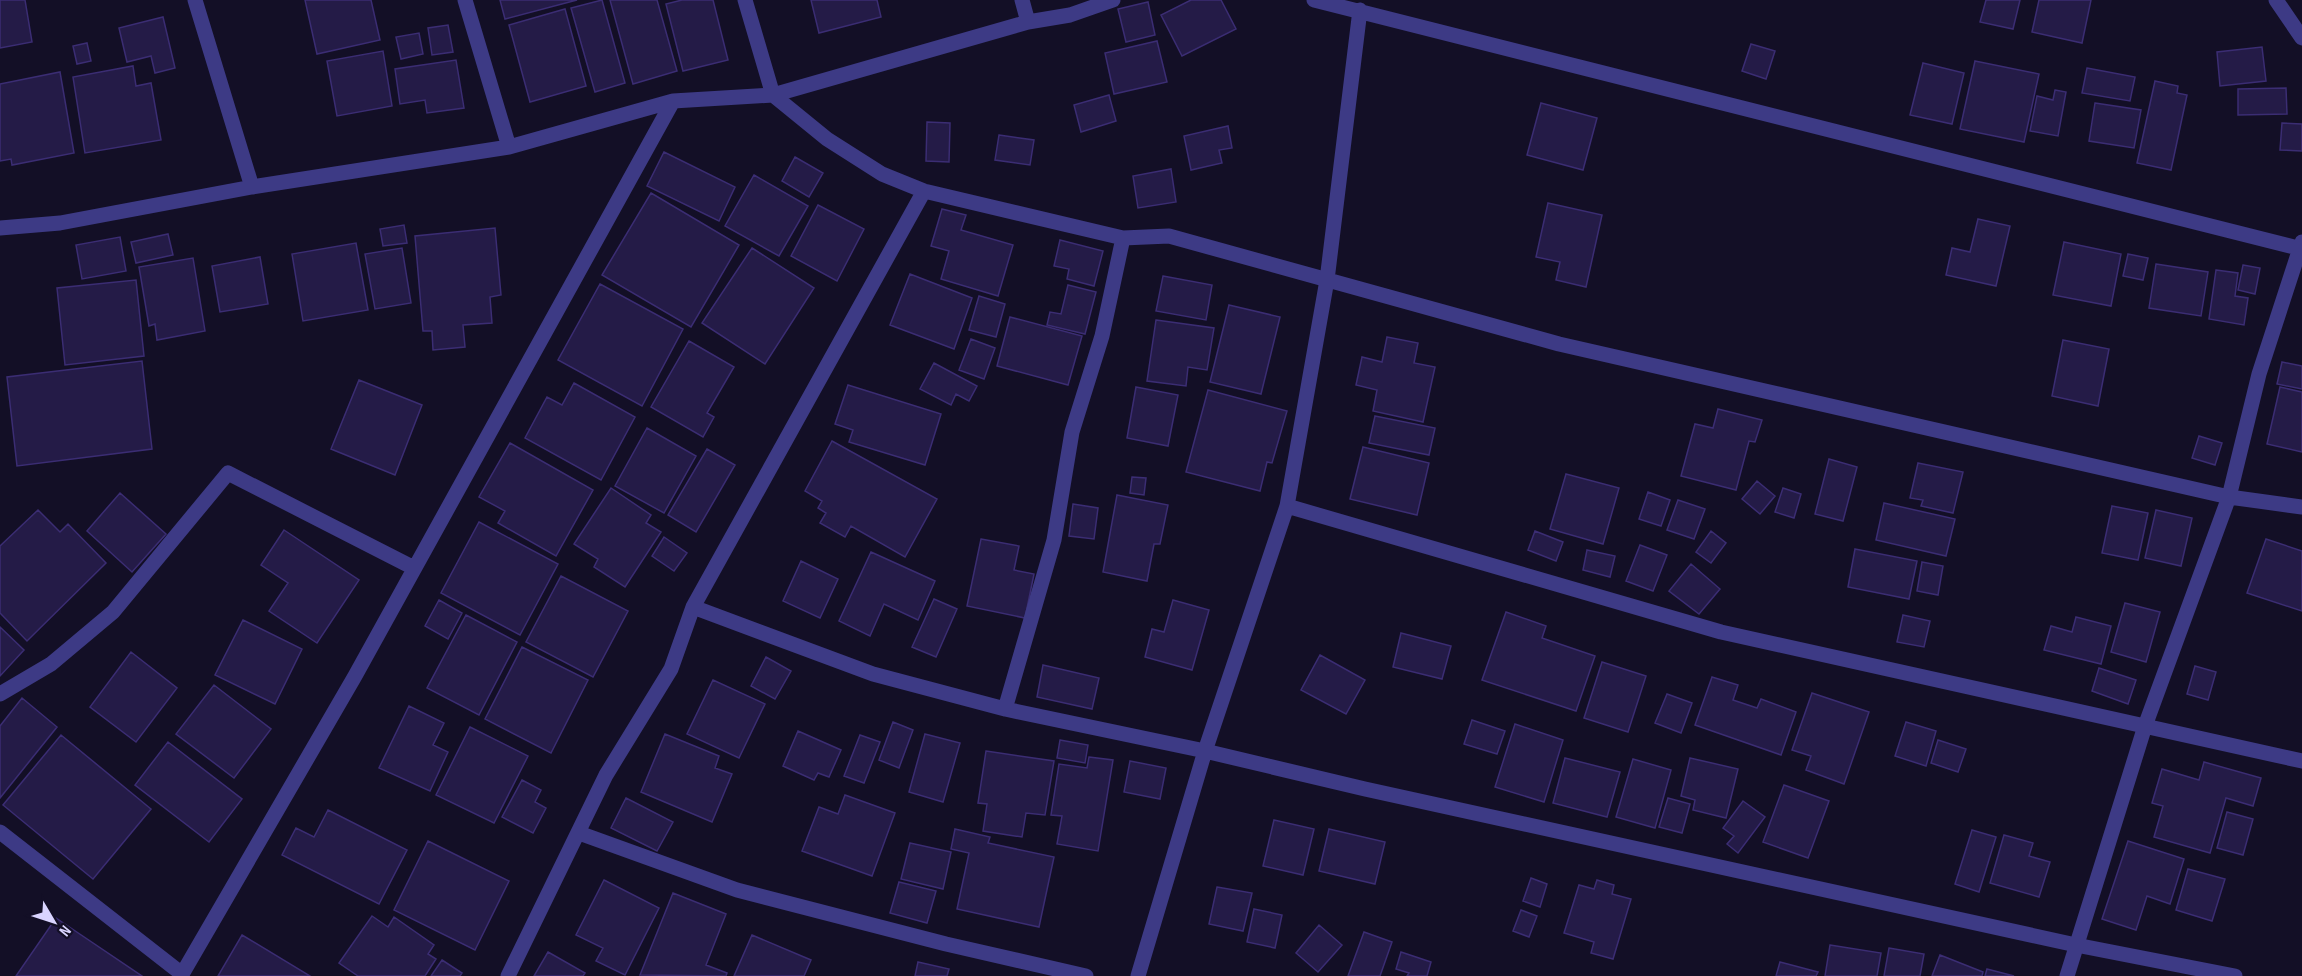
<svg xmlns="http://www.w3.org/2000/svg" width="2302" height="976" viewBox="0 0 2302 976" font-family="'Sofia Sans Condensed',sans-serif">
<rect width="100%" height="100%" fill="#130f26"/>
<path fill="#241b47" stroke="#3b2d73" stroke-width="1.5" d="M0 0H25L32 42 0 48Z
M305 0H371L380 40 317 54Z
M500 0H577L505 19Z
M602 0 625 83 595 92 571 8Z
M610 0H657L677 71 633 84Z
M682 0H713L728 60 683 71 666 4Z
M811 0H877L881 17 819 33Z
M1191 0H1221L1236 29 1182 56 1161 15Z
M1986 0H2020L2013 29 1980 22Z
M2039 0H2091L2082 43 2032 32Z
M1148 2 1155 35 1126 42 1118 9Z
M565 9 586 86 530 102 509 25Z
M163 17 175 68 155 73 151 56 127 62 119 28Z
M448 25 453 52 432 55 428 28Z
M419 33 423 54 401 59 396 37Z
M1157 41 1167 82 1114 94 1105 53Z
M87 43 91 61 77 64 73 46Z
M1751 44 1775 51 1766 79 1742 71Z
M2262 47 2266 81 2220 86 2217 52Z
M383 51 392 106 337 116 327 61Z
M456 60 464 108 427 113 425 100 400 104 395 69Z
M1975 61 2039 74 2024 142 1960 129Z
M1923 63 1964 73 1952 124 1910 115Z
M133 66 136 86 151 83 161 140 85 153 73 77Z
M2087 68 2135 77 2130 101 2082 93Z
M60 72 74 153 12 165 11 159 0 161V84Z
M2155 81 2178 86 2177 93 2187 95 2171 170 2137 163Z
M2286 88 2287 114 2238 115V89Z
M2055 90 2066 92 2058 136 2030 131 2037 96 2053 100Z
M1109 95 1116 121 1081 132 1074 105Z
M1541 103 1597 118 1583 170 1527 155Z
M2095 103 2141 110 2134 148 2089 141Z
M927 122 950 123 949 162 926 161Z
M2282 123 2302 124V151L2280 150Z
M1228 126 1232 148 1219 150 1222 163 1191 170 1184 136Z
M999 135 1034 140 1030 165 995 160Z
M664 152 735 187 719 221 647 186Z
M795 157 823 173 809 197 782 181Z
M1171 169 1176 202 1138 208 1133 176Z
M754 175 808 206 779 256 725 226Z
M651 193 739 245 691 327 602 275Z
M1548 203 1602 215 1586 287 1556 280 1560 262 1536 257Z
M818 205 864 229 837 281 791 256Z
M942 209 966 215 961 230 1013 245 998 296 941 279 949 251 931 246Z
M1978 219 2010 226 1996 286 1946 275 1952 248 1970 252Z
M404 225 407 243 383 246 380 229Z
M495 228 501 295 490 297 492 323 463 325 465 347 433 350 432 331H423L415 236Z
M168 234 173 255 136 263 131 242Z
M120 237 126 271 82 279 76 245Z
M1060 240 1103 251 1094 286 1067 279 1069 269 1054 266Z
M2064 242 2121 254 2111 306 2053 295Z
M356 243 368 310 303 321 292 254Z
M402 248 411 303 375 309 365 254Z
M752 248 814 288 765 364 702 323Z
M2128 254 2148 258 2143 280 2123 276Z
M260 257 268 304 220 312 212 266Z
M193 258 205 331 157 340 155 324 149 326 139 267Z
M2156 264 2208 272 2201 316 2149 308Z
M2243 265 2260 268 2255 294 2238 290Z
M2216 270 2238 273 2235 296 2248 298 2244 325 2209 319Z
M910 274 972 298 954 349 890 325Z
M1163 276 1212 285 1206 320 1156 311Z
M136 280 144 356 65 365 57 288Z
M600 284 683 329 642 406 558 360Z
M1068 285 1096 292 1085 334 1047 325 1050 312 1061 314Z
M979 296 1005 304 996 337 969 330Z
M1229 305 1280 317 1261 394 1210 382Z
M1010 317 1082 336 1068 385 997 366Z
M1156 320 1214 328 1207 370 1188 367 1186 386 1147 381Z
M1387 337 1418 343 1414 363 1435 367 1423 422 1373 411 1377 390 1356 385 1362 357 1382 362Z
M971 339 995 348 984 379 959 370Z
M2063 340 2109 349 2098 406 2052 396Z
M689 341 734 367 707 413 714 417 703 437 651 407Z
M142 361 152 449 17 466 7 377Z
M2282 362 2302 366V389L2277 384Z
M934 363 977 386 969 401 956 394 951 405 920 389Z
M359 380 422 405 395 475 331 449Z
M574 383 635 417 601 480 525 438 547 397 562 405Z
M848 385 941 414 925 465 849 442 853 430 835 424Z
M1136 387 1178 395 1168 446 1127 438Z
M2280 387 2302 392V452L2267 444Z
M1208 390 1287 411 1272 463 1267 462 1260 491 1186 472Z
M1718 409 1762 420 1755 442 1749 441 1736 490 1681 476 1695 424 1713 428Z
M1375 416 1435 428 1429 455 1369 443Z
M647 428 696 456 664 513 615 486Z
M2199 436 2222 443 2215 465 2192 458Z
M832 441 937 499 905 557 851 526 845 537 820 523 826 513 818 508 822 501 805 491Z
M510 443 593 490 556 556 498 523 505 511 479 497Z
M1363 447 1429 463 1417 515 1350 499Z
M707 449 735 465 696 532 668 515Z
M1829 459 1857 467 1843 521 1815 514Z
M1918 463 1963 472 1953 513 1921 506 1923 500 1910 498Z
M1566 474 1619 488 1603 544 1550 529Z
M1132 477 1146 478 1144 495 1130 493Z
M1757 481 1775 496 1760 514 1742 499Z
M611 488 651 515 646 523 661 532 625 587 594 567 598 559 574 544Z
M1783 488 1801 494 1794 518 1775 512Z
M1648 492 1670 500 1661 526 1639 519Z
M120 493 166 534 132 572 87 531Z
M1117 495 1168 505 1160 544H1154L1147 581 1103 572Z
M1678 500 1705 509 1694 539 1667 530Z
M1884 503 1955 519 1946 556 1876 540Z
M1073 504 1098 508 1094 539 1069 536Z
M2112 506 2148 513 2138 560 2102 553Z
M38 510 60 532 68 524 106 563 27 641 0 613V546Z
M2156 510 2192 518 2181 566 2145 558Z
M479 522 558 564 520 635 441 593Z
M284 530 359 580 317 643 269 611 288 583 261 565Z
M1535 531 1563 542 1556 561 1528 550Z
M1711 531 1726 543 1711 563 1696 552Z
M664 537 687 553 674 571 652 556Z
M981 539 1019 546 1014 570 1034 574 1025 618 967 606Z
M2266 539 2302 551V611L2247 593Z
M1640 545 1667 555 1653 591 1626 581Z
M1855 549 1917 561 1909 599 1848 587Z
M1587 550 1615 556 1610 577 1583 570Z
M871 552 935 581 918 620 884 604 870 636 839 621Z
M801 561 838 579 820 618 783 601Z
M1922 562 1943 566 1938 595 1917 591Z
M1691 564 1720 589 1699 614 1669 591Z
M561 576 628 611 593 677 526 642Z
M934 599 957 609 936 657 912 647Z
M439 600 462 613 448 639 425 626Z
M1173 600 1209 610 1192 670 1145 657 1152 629 1164 632Z
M2125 603 2160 612 2146 662 2111 652Z
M1506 612 1546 626 1542 638 1595 656 1576 711 1482 680Z
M466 615 517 642 479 715 427 688Z
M1903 615 1930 621 1924 647 1897 642Z
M2076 617 2111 626 2101 664 2044 650 2051 626 2072 632Z
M243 620 302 649 275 704 215 675Z
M0 627 24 650 0 676Z
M1401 633 1451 646 1442 679 1393 667Z
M522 647 588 680 551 753 485 719Z
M131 652 177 688 136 742 90 707Z
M1320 655 1365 680 1346 714 1301 690Z
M766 657 791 671 775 699 751 686Z
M1602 662 1646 676 1628 732 1584 718Z
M1043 665 1099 678 1092 709 1037 697Z
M2195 666 2216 672 2208 700 2187 694Z
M2099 668 2136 680 2128 704 2092 691Z
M1712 677 1738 685 1733 700 1757 708 1761 699 1796 712 1781 755 1695 725Z
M713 680 765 704 739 758 687 734Z
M214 685 271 729 234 778 176 734Z
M1812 693 1869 712 1844 784 1806 770 1811 756 1792 750Z
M1667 694 1692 703 1681 733 1655 723Z
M22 698 57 727 0 798V726Z
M409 706 444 723 433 745 448 752 430 791 379 768Z
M1472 720 1505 731 1497 754 1464 744Z
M893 722 913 730 899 768 879 760Z
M1906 722 1936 731 1926 766 1895 756Z
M1515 724 1563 740 1544 802 1495 787Z
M470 727 528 756 494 823 436 795Z
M798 731 841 750 829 777 818 773 814 780 783 766Z
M665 734 719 756 715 768 732 774 712 822 641 792Z
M925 734 960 743 943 802 909 792Z
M61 735 151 809 93 879 3 805Z
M860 735 880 742 864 783 844 776Z
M1060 740 1088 745 1085 763 1057 758Z
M1938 740 1966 749 1958 772 1931 763Z
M168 742 242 799 209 842 135 785Z
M986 751 1054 761 1045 815 1026 813 1022 837 983 831 987 804 978 803Z
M1089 757 1113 760 1098 851 1057 844 1062 816 1051 815 1059 764 1087 768Z
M1565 758 1620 772 1607 817 1553 803Z
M1690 758 1738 769 1726 818 1693 810 1695 800 1681 796Z
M1633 759 1671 770 1655 828 1616 817Z
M1130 761 1166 768 1160 799 1124 792Z
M2204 762 2261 778 2253 806 2226 798 2210 853 2154 837 2163 806 2152 803 2162 769 2199 780Z
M522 780 541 790 535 802 546 808 533 833 502 817Z
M1784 785 1829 801 1808 858 1763 842Z
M845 795 895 813 872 876 802 851 819 807 838 814Z
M626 798 673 822 657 851 611 828Z
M1668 798 1690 804 1682 833 1659 827Z
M1743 801 1765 817 1738 853 1727 844 1734 836 1723 828Z
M328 810 407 850 379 904 282 855 296 828 314 837Z
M2227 812 2253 819 2243 855 2217 848Z
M1274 820 1314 829 1303 875 1263 866Z
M955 829 990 837 988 843 1054 857 1039 927 957 909 969 853 951 849Z
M1329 829 1385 842 1375 884 1319 871Z
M1972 830 1996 837 1979 892 1955 884Z
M2004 835 2033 843 2029 856 2050 862 2039 897 1990 883Z
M428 841 509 881 475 950 394 910Z
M2128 841 2184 859 2170 904 2147 896 2136 930 2102 919Z
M910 843 951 852 943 889 901 879Z
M2188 869 2225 879 2212 921 2176 910Z
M1531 878 1547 884 1540 907 1523 901Z
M604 880 659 908 625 975 596 961 603 948 576 935Z
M1597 880 1614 885 1612 894 1631 899 1613 959 1591 953 1594 942 1564 933 1579 885 1594 889Z
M899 882 936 891 927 923 890 913Z
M1217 887 1252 893 1243 931 1209 924Z
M673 893 726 914 706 965 727 973 726 976 640 975Z
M1254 909 1282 915 1275 948 1247 942Z
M1521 910 1537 916 1529 937 1513 931Z
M372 916 388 927 394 917 434 945 428 954 436 959 425 976H358L339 963Z
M56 918 142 976H16Z
M1319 925 1342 945 1318 972 1296 953Z
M1364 932 1392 942 1380 976H1348Z
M242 935 310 976H218Z
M752 935 811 960 804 976H734Z
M1830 945 1881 953 1877 976H1825Z
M1889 948 1924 954 1920 976H1884Z
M548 952 585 973 583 976H534Z
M1401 952 1431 962 1427 976H1407L1409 973 1396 969Z
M1940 955 1983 972 1982 976H1932Z
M442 960 462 973 460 976H431Z
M918 962 949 969 947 976H915Z
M1780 962 1818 972 1816 976H1776Z
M1987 969 2014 976H1985Z"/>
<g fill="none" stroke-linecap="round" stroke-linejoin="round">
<path stroke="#3d3a85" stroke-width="15" d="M195 0 252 187
M465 0 509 147
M745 0 773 95 827 139 882 174 924 191 1123 238 1169 236 1559 344 2229 497 2302 507
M1022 0 1028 22
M1314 0 2302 249
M2276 0 2302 38
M0 228 60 223 252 187 509 147 673 101 773 95 1028 22 1070 15 1113 0
M1287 506 1721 632 2302 761
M693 607 873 674 1005 709 1205 751 1365 789 2076 945 2235 976
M0 694 51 664 113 612 228 473 414 568
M1005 709 1054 540 1072 432 1102 336 1123 238
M0 832 182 974
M579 833 737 890 946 944 1086 976
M181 976 355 676 673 101
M508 976 606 775 671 669 693 607 924 191
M1138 976 1205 751 1287 506 1327 280 1360 10
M2067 976 2145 726 2229 497 2259 374 2302 242"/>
</g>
<g transform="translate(54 922) rotate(129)" stroke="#130f26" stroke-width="4.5" paint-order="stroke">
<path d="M0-4.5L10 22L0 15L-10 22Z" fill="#d9d4ff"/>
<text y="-9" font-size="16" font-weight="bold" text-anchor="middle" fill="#d9d4ff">N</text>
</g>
</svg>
